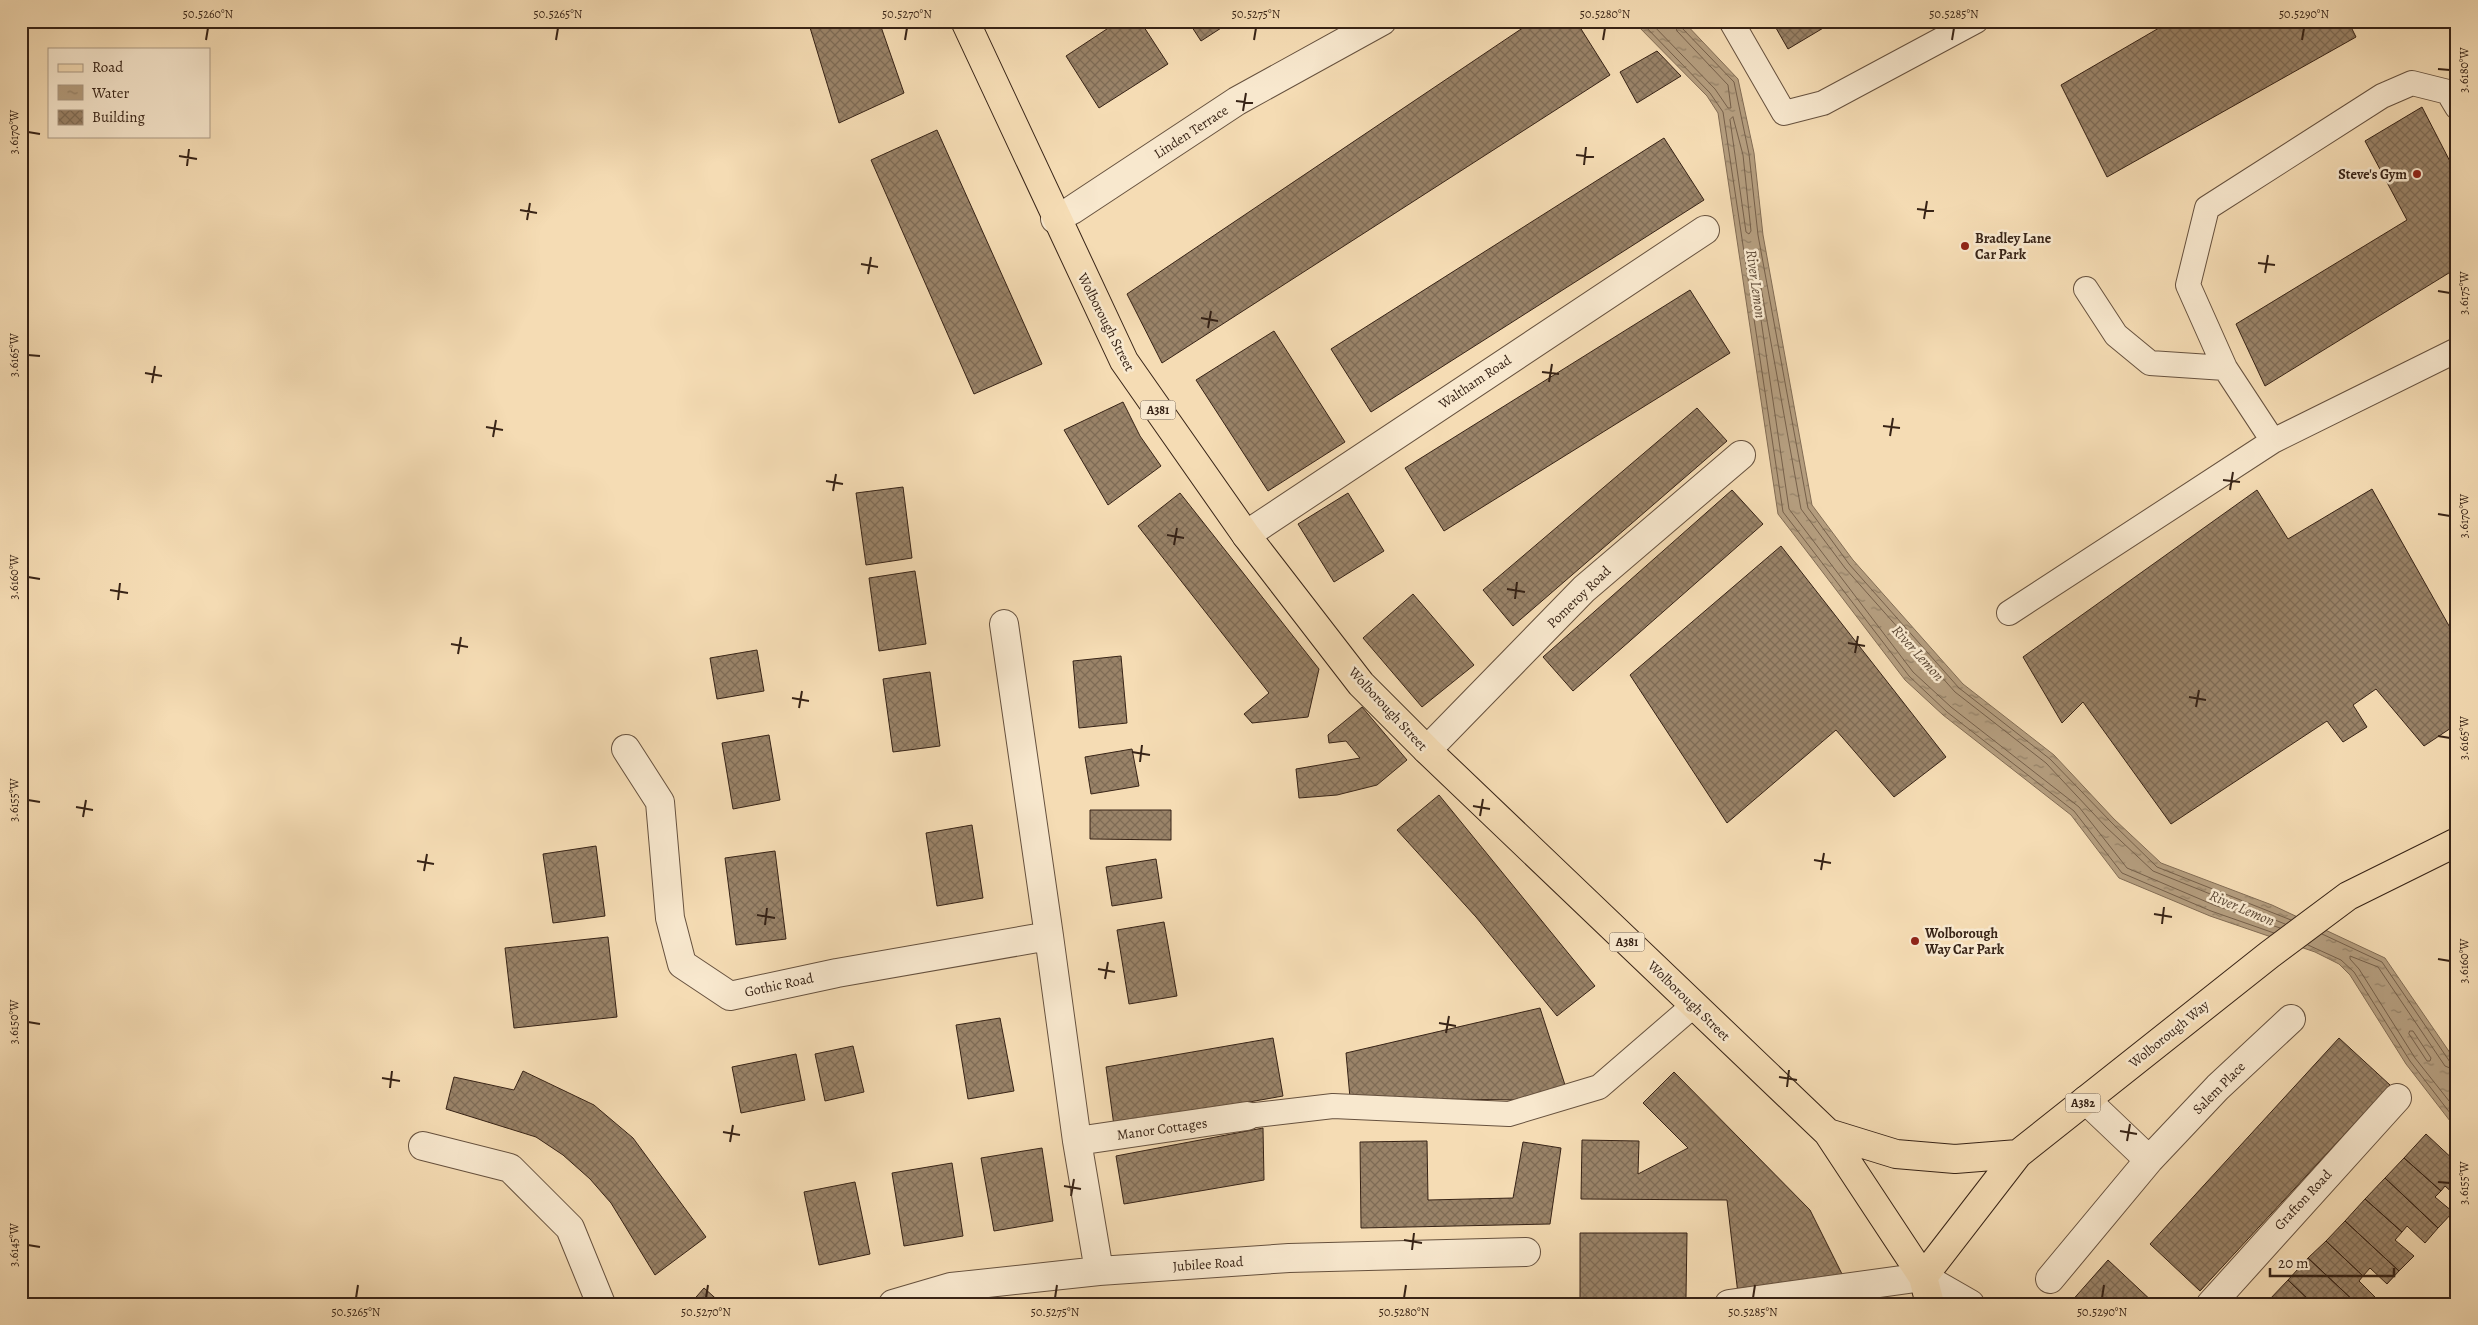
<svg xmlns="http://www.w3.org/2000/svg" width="2478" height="1325" viewBox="0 0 2478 1325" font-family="Alegreya,serif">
<defs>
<pattern id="water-ripples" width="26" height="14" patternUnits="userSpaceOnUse" patternTransform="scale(1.25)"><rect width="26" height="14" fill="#b49d7e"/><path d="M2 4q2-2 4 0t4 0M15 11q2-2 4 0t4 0" fill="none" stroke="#938066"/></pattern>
<pattern id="building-cross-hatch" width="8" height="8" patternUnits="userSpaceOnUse" patternTransform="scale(1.25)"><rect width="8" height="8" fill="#9a8368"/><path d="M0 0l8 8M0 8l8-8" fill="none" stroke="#7e6b55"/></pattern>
</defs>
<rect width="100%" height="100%" fill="#f5dcb4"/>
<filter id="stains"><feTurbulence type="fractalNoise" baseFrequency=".004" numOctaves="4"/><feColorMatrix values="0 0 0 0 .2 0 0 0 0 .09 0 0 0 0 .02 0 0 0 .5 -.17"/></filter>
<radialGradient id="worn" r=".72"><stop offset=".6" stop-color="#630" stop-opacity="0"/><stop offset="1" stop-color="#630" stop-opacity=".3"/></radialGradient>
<path fill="url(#water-ripples)" stroke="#826c54" d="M1633 21H1683L1738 79 1754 153 1763 235 1812 505 1853 560 1963 684 2054 755 2114 819 2161 863 2272 905 2385 958 2457 1063V1130L2406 1064 2350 975 2339 964 2315 952 2210 916 2119 878 2071 815 1943 715 1905 680 1795 536 1778 514 1718 113 1707 96Z"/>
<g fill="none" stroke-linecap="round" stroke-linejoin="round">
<path stroke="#76604a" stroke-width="1" d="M1640 21 1710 93 1723 112 1783 512 1909 676 1947 712 2074 811 2122 873 2211 911 2274 933
M1649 21 1715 89 1728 108H1731L1728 85 1677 31 1674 21
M1680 21 1681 27 1734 82 1749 154 1758 235 1808 508 1849 564 1959 688 2050 759 2111 822 2157 867 2291 920
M1733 117 1743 155 1751 231 1749 234 1746 232 1730 120Z
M2280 928 2214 905 2127 868 2079 807 1951 707 1913 672 1789 509 1751 252 1755 254 1801 509 1845 568 1955 692 2046 763 2106 827 2153 871 2285 924
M2322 934 2382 962 2450 1062 2457 1065
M2308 945 2341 960 2354 972 2410 1061 2457 1122
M2410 1031H2413L2431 1058 2430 1061H2427L2409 1034Z
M2457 1071 2445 1066 2378 967 2350 956V959L2359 969 2415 1058 2457 1111"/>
</g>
<path fill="url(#building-cross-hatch)" stroke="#372316" d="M808 21H879L904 93 839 123Z
M1119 21H1140L1168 64 1099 108 1066 56Z
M1188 21H1232L1201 41Z
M1533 21H1576L1610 75 1162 363 1127 294Z
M1772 21H1835L1788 49Z
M1880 21H1894L1884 27Z
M2171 21H2348L2356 37 2107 177 2061 85Z
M1657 51 1681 76 1637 103 1620 72Z
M2422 107 2457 175V268L2265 386 2236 324 2407 220 2365 141Z
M937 130 1042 364 974 394 871 160Z
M1664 138 1704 200 1371 412 1331 349Z
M1690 290 1730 353 1444 531 1405 468Z
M1274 331 1345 442 1268 491 1196 380Z
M1123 402 1140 436 1161 466 1108 505 1064 430Z
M1697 408 1727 441 1513 626 1483 590Z
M903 487 912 558 866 565 856 493Z
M2372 489 2457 640V724L2424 746 2376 689 2353 705 2367 727 2343 742 2327 721 2171 824 2083 702 2062 723 2023 657 2257 490 2288 539Z
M1732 490 1763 524 1573 691 1543 657Z
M1180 493 1319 669 1308 717 1252 723 1244 714 1269 693 1138 526Z
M1348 493 1384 551 1334 582 1298 524Z
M1781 546 1946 757 1894 797 1836 730 1727 823 1630 675Z
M915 571 926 644 879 651 869 578Z
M1413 594 1474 665 1422 707 1363 638Z
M757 650 764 691 717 699 710 658Z
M1121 656 1127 723 1079 728 1073 661Z
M930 672 940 746 893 752 883 679Z
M1362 707 1407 760 1377 785 1337 795 1299 798 1296 769 1360 758 1346 741 1329 743 1328 735Z
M769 735 780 800 733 809 722 743Z
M1132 749 1139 786 1091 794 1085 757Z
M1439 795 1595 986 1557 1016 1476 917 1397 830Z
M1090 810H1171V840L1090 839Z
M972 825 983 898 937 906 926 833Z
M596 846 605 916 553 923 543 854Z
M775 851 786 939 736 945 725 858Z
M1156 859 1162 898 1112 906 1106 867Z
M1164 922 1177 996 1129 1004 1117 930Z
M608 937 617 1017 514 1028 505 948Z
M1540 1008 1566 1088 1521 1100 1350 1098 1346 1053Z
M1000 1018 1014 1091 968 1099 956 1025Z
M1273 1038 1283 1096 1114 1126 1106 1067Z
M2339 1038 2390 1085 2200 1291 2150 1244Z
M853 1046 864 1092 825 1101 815 1054Z
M796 1054 805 1100 741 1113 732 1067Z
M523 1071 594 1105 633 1138 706 1237 655 1275 611 1203 590 1179 563 1155 536 1137 446 1109 454 1077 514 1090Z
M1674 1072 1810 1210 1843 1276 1738 1294 1727 1200 1581 1199 1582 1140 1639 1141 1638 1174 1688 1148 1643 1103Z
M1263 1128 1264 1180 1124 1204 1116 1156Z
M2426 1134 2457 1163V1197L2445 1186 2441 1191 2404 1158Z
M1427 1141 1428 1200 1513 1198 1523 1142 1561 1148 1550 1224 1361 1228 1360 1142Z
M1042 1148 1053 1221 994 1231 981 1158Z
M2404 1158 2441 1191 2435 1197 2453 1212 2438 1228 2385 1178Z
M952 1163 963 1236 904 1246 892 1173Z
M2385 1178 2438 1228 2425 1243 2407 1226 2402 1232 2365 1199Z
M855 1182 870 1254 819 1265 804 1192Z
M2365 1199 2402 1232 2395 1240 2414 1256 2399 1271 2345 1221Z
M2345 1221 2399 1271 2387 1284 2370 1268 2363 1276 2326 1241Z
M1580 1233H1687L1686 1298H1614L1613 1304H1580Z
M2326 1241 2363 1276 2359 1281 2375 1297 2370 1304H2357L2308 1258Z
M2308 1258 2357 1304H2313L2288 1280Z
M2108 1260 2155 1304H2071L2070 1303Z
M2288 1280 2313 1304H2273L2269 1300Z
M704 1288 722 1304H690Z"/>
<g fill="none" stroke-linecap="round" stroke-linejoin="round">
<defs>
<path id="lane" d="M1731 21 1784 113 1823 103 1976 21
M2086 289 2116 335 2150 363 2225 368
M2273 441 2225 368 2188 285 2207 208 2382 96 2412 83 2448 92 2457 107
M2009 613 2273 441 2457 350
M1247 1116 1333 1106 1509 1114 1599 1087 1694 1005"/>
<path id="street" d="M1055 219 1072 210 1237 101 1382 21
M1246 535 1705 230
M1004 624 1049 936
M626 749 660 802 670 918 682 964 730 996 837 973 1049 936 1077 1141 1099 1271
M1427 750 1584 589 1741 455
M2086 1100 2149 1160
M1077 1141 1247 1116
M423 1146 510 1168 570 1228 601 1304
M2050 1279 2149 1160 2218 1087 2291 1019
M893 1304 951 1287 1099 1271 1289 1258 1526 1252
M1729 1304 1923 1277 1970 1304
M2211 1304 2397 1098"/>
<path id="primary" d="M965 21 1124 361 1246 535 1361 684 1427 750 1828 1133 1923 1277 1930 1304
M1828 1133 1896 1154 1955 1159 2018 1154
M1923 1277 2018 1154 2269 955 2348 896 2457 842"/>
</defs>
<use href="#lane" stroke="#66513e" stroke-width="26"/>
<use href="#street" stroke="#66513e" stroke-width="30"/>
<use href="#primary" stroke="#372316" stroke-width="30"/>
<use href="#lane" stroke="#f8e8ce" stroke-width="24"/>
<use href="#street" stroke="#f8e8ce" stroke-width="28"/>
<use href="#primary" stroke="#f5dcb4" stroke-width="28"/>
</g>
<path fill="none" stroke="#372316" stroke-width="2" d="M206 40 208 28M556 40 558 28M905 40 907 28M1254 40 1256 28M1603 40 1605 28M1952 40 1954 28M2302 40 2304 28M2438 69 2450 70M1236 101 1253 103M1243 111 1246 93M28 132 40 134M1576 155 1594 157M179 156 197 159M1584 165 1586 147M187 166 189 149M1917 209 1934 211M520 210 537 213M1924 219 1927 201M527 220 530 203M2258 263 2275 265M861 264 878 267M2265 273 2268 255M868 274 871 257M2438 291 2450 293M1201 318 1218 321M1208 328 1211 311M28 355 40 356M1542 372 1559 374M145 373 162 376M1549 382 1552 364M152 383 155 366M1883 426 1900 428M486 427 503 430M1890 436 1893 418M493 437 496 420M2223 480 2240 482M826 481 843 484M2230 490 2233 472M833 491 836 474M2438 514 2450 516M1167 535 1184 538M1174 545 1177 528M28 577 40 579M1507 589 1525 592M110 590 128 593M1515 599 1517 582M118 600 120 583M1848 643 1865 646M451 644 468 647M1855 653 1858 636M458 654 461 637M2189 697 2206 700M792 698 809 701M2196 707 2199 690M799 708 802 691M2438 736 2450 738M1132 752 1150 755M1140 762 1142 745M28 800 40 802M1473 806 1490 809M76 807 93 810M1480 816 1483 799M83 817 86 800M1814 860 1831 863M417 861 434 864M1821 870 1824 853M424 871 427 854M2154 914 2172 917M757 915 775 918M2162 924 2164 907M765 925 767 908M2438 959 2450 961M1098 969 1115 972M1105 979 1108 962M28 1022 40 1024M1439 1023 1456 1026M1446 1033 1449 1016M1779 1077 1797 1080M382 1078 400 1081M1787 1087 1789 1070M390 1088 392 1071M2120 1131 2137 1134M723 1132 740 1135M2127 1141 2130 1124M730 1142 733 1125M2438 1182 2450 1183M1064 1186 1081 1189M1071 1196 1074 1179M1404 1240 1422 1243M28 1245 40 1247M1412 1250 1414 1233M356 1298 358 1285M706 1298 708 1285M1055 1298 1057 1285M1404 1298 1406 1285M1753 1298 1755 1285M2102 1298 2104 1285"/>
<g fill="#8f2418" stroke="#f8e8ce" stroke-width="2">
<circle cx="2417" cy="174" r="5"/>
<circle cx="1965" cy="246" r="5"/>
<circle cx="1915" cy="941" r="5"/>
</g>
<g text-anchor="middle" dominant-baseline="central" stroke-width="5" stroke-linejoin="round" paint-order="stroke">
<g fill="#f8e8ce" stroke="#715e4d" stroke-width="1">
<rect x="1140.5" y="400.5" width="35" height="19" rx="4"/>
<rect x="1609.5" y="932.5" width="35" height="19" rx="4"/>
<rect x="2065.5" y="1093.5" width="35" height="19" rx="4"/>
</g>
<g font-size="12" font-weight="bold" fill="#372316">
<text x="1158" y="410">A381</text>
<text x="1627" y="942">A381</text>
<text x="2083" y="1103">A382</text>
</g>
<g font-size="14" fill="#372316" stroke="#f8e8ce">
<text transform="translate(1191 132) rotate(-33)">Linden Terrace</text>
<text transform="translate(1106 322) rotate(63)">Wolborough Street</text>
<text transform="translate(1475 382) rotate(-34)">Waltham Road</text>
<text transform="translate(1579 597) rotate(-44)">Pomeroy Road</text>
<text transform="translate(1388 709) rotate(47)">Wolborough Street</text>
<text transform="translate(779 985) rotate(-12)">Gothic Road</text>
<text transform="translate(1689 1001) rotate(44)">Wolborough Street</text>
<text transform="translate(2169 1034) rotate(-39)">Wolborough Way</text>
<text transform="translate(2219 1088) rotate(-45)">Salem Place</text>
<text transform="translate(1162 1129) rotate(-8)">Manor Cottages</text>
<text transform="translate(2303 1200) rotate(-47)">Grafton Road</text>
<text transform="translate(1208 1264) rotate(-4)">Jubilee Road</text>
</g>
<g font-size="14" font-weight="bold" fill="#372316" stroke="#f8e8ce" text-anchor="start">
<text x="2407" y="174" text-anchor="end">Steve's Gym</text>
<text x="1975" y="238">Bradley Lane<tspan x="1975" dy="16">Car Park</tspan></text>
<text x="1925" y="933">Wolborough<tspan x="1925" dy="16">Way Car Park</tspan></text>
</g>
<g font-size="15" font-style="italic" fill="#5c4835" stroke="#f8e8ce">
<text transform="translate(1756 284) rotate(82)">River Lemon</text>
<text transform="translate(1918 653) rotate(48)">River Lemon</text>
<text transform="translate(2242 908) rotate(23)">River Lemon</text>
</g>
</g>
<rect width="2478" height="1325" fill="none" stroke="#f5dcb4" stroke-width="55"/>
<rect x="48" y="48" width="162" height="90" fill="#f8e8ce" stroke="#ab9984"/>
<rect x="58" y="64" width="25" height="8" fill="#f5dcb4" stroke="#ab9984"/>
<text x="92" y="72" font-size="15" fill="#372316">Road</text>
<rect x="58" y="85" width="25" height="15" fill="url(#water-ripples)" stroke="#ab9984"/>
<text x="92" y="98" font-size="15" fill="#372316">Water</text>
<rect x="58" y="110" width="25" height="15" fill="url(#building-cross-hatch)" stroke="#ab9984"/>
<text x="92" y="122" font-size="15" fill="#372316">Building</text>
<path d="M2270 1268v8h124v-8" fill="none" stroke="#372316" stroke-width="2.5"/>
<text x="2278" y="1268" font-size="15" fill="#372316" stroke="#f8e8ce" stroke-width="4" paint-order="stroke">20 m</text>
<rect x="28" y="28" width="2422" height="1270" fill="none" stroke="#372316" stroke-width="2"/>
<g font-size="12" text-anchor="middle" fill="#372316">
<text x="208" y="18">50.5260°N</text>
<text x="558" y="18">50.5265°N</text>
<text x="907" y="18">50.5270°N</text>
<text x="1256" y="18">50.5275°N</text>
<text x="1605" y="18">50.5280°N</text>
<text x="1954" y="18">50.5285°N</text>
<text x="2304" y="18">50.5290°N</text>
<text transform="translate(2464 70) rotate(-90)" y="4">3.6180°W</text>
<text transform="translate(14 132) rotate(-90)" y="4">3.6170°W</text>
<text transform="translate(2464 293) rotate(-90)" y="4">3.6175°W</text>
<text transform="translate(14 355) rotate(-90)" y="4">3.6165°W</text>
<text transform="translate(2464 516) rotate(-90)" y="4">3.6170°W</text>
<text transform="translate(14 577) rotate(-90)" y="4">3.6160°W</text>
<text transform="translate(2464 738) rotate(-90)" y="4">3.6165°W</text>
<text transform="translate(14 800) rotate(-90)" y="4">3.6155°W</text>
<text transform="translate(2464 961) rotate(-90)" y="4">3.6160°W</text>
<text transform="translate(14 1022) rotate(-90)" y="4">3.6150°W</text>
<text transform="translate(2464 1183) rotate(-90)" y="4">3.6155°W</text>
<text transform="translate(14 1245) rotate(-90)" y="4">3.6145°W</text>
<text x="356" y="1316">50.5265°N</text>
<text x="706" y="1316">50.5270°N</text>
<text x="1055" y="1316">50.5275°N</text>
<text x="1404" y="1316">50.5280°N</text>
<text x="1753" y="1316">50.5285°N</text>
<text x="2102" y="1316">50.5290°N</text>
</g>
<rect width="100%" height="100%" filter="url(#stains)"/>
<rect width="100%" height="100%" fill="url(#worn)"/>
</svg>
